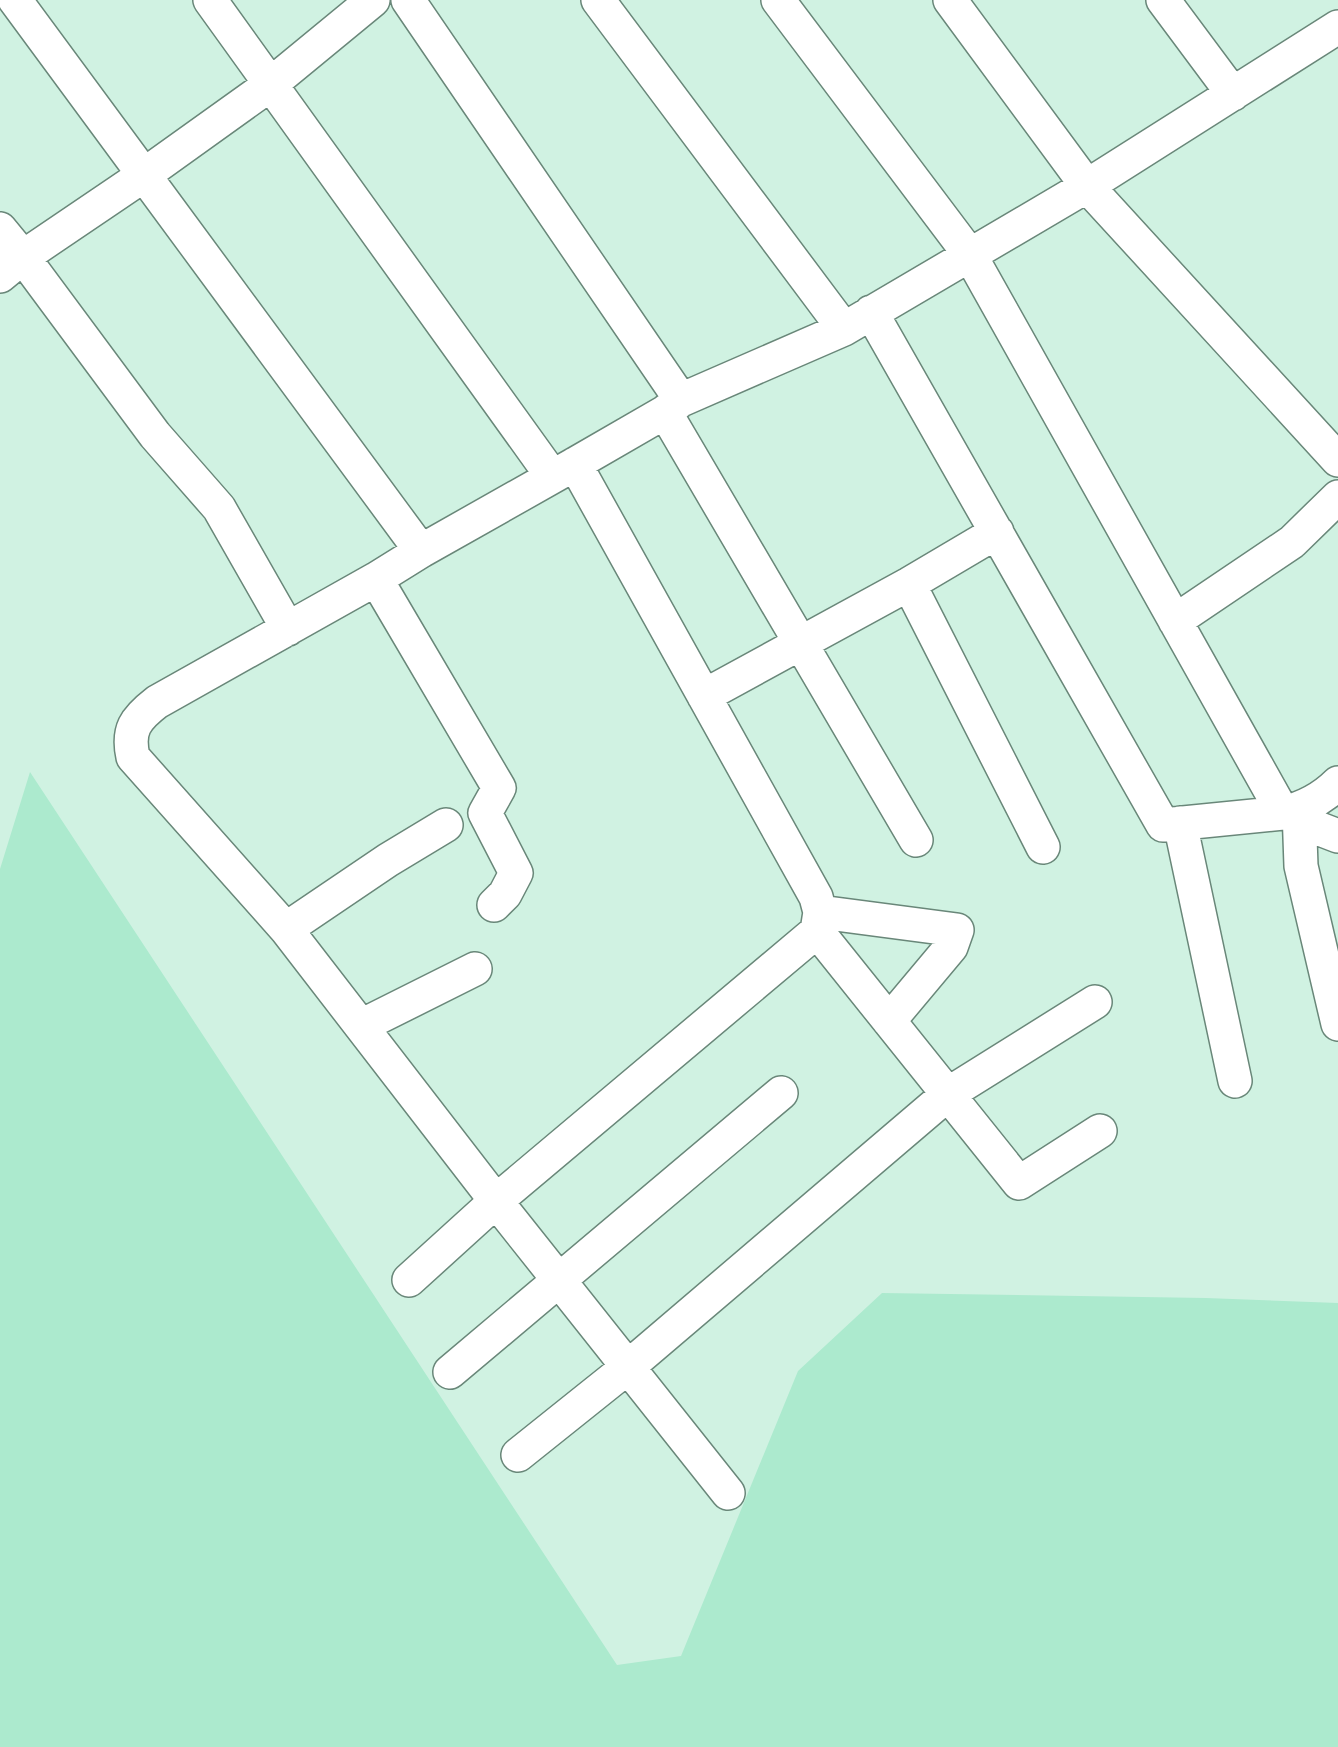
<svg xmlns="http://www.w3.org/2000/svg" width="1338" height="1747" viewBox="0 0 1338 1747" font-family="'Work Sans',sans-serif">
<rect width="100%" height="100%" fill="#d0f2e2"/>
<path fill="#aceace" d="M30 772 617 1665 681 1656 798 1371 882 1293 1206 1298 1338 1303V1747H0V869Z"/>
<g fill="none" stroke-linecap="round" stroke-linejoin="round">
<defs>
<path id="street" d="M15 0 144 175 271 84 373 0
M210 0 552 476
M408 0 681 400
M598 0 844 329
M778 0 970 255 1283 813 1163 825 871 312
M950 0 1087 186 1338 460
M1163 0 1233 94
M0 229 23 257 0 276
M665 412 916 840
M421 551 376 579 157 702C135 719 127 730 133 757L286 929 496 1201 728 1493
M376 579 499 788 485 813 516 873 505 894 494 905
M909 584 1043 847
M1175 621 1292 542 1338 497
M288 629 219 508 155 435 23 257 144 175 421 551 575 464 665 412 681 400 844 329 1087 186 1338 27
M704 696 909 584 997 532
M1299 809 1301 866 1338 1024
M1283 813C1304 808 1323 798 1338 783
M1299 821 1338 836
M1180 823 1235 1081
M820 912 957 930 951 947 889 1021
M286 929 388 860 446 825
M817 931 1019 1183 1100 1131
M361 1026 475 969
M409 1280 496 1201 817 931 820 912 816 897 575 464
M450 1372 781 1093
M518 1455 628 1367 948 1094 1095 1002"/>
</defs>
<use href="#street" stroke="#698779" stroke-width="36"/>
<use href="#street" stroke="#fff" stroke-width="33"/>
</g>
</svg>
